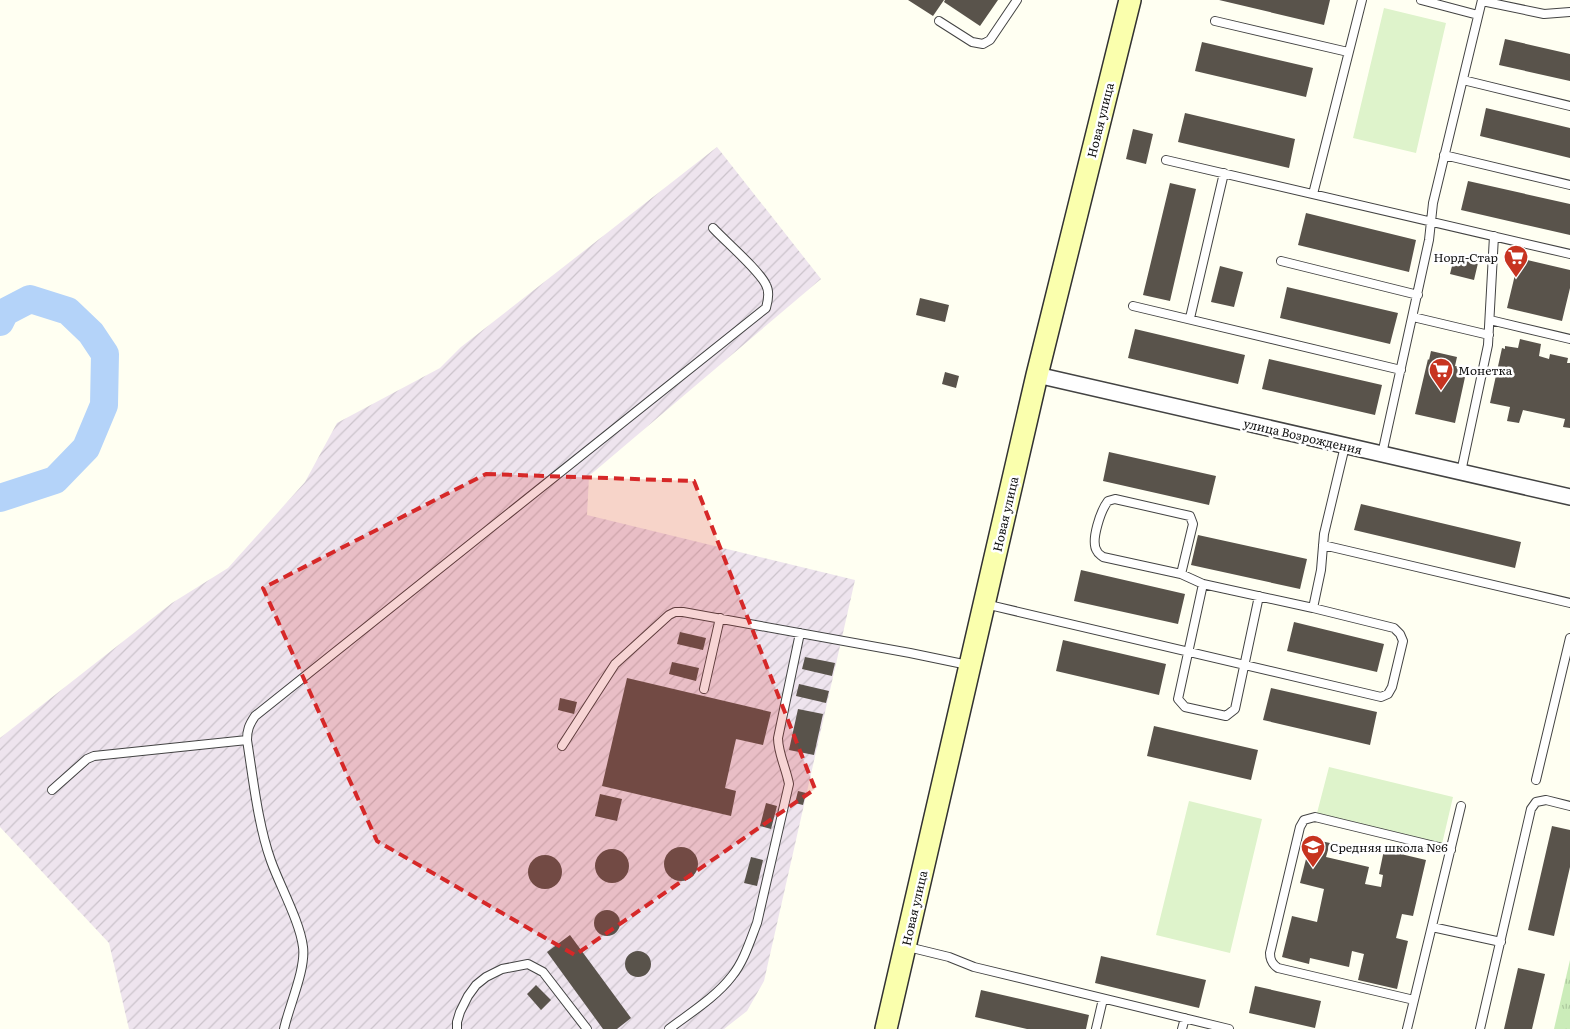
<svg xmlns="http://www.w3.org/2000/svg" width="1570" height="1029" viewBox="0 0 1570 1029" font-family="Literata,serif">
<defs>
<pattern id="industrial-furrows" width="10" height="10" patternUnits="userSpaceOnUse" patternTransform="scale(1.25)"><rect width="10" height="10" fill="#eee4ee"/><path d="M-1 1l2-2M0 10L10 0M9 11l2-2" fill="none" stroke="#cbc3cb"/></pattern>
<pattern id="park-tufts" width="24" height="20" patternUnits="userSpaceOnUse" patternTransform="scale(1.25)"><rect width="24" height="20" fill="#cbecb9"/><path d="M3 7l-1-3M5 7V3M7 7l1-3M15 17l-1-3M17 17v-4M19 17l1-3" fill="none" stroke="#adc99e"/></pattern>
</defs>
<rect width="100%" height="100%" fill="#fffff2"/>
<path fill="url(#industrial-furrows)" d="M717 147 821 279 589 476 587 515 855 580 764 981 747 1011 724 1029H129L109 943 0 827V738L172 603 228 568 305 482 337 423 440 368 461 347Z"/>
<path fill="url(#park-tufts)" d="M1570 960V1029H1554Z"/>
<path fill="#def3cb" d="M1384 8 1446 23 1416 153 1353 138Z
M1329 767 1453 797 1442 844 1317 813Z
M1189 801 1262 819 1230 953 1156 935Z"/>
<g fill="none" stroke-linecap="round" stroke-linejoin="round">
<path stroke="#b4d3f9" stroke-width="28" d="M0 322 5 312 30 299 68 311 91 333 105 354 104 405 86 448 55 480 0 498"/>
</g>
<path fill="#59534b" d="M908 0H944L933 16Z
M945 0H998L980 26 944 2Z
M1219 0H1330L1324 25Z
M1505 39 1570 54V81L1499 65Z
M1202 42 1313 68 1306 97 1195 71Z
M1486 108 1570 128V158L1480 136Z
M1185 113 1295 139 1289 168 1178 142Z
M1133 129 1153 134 1146 164 1126 159Z
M1468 181 1570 204V235L1461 210Z
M1170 183 1196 189 1170 301 1143 295Z
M1306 213 1416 240 1409 272 1298 245Z
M1454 258 1478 263 1474 280 1450 274Z
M1519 258 1570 270V288L1562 321 1507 308Z
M1220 266 1243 272 1234 307 1211 302Z
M1287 287 1398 313 1390 344 1280 318Z
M920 298 949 305 945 322 916 315Z
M1135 329 1245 355 1238 384 1128 358Z
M1520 339 1541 344 1539 356 1549 359 1550 354 1568 358 1567 363H1570V428L1563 427 1565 419 1523 410 1519 423 1507 421 1510 407 1490 403 1502 348 1505 349V346L1518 348Z
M1431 351 1457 357 1455 366 1467 368 1455 423 1415 414 1428 359 1429 360Z
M1269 359 1382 385 1375 415 1262 389Z
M945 372 959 376 956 388 942 384Z
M1109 452 1216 476 1209 505 1103 481Z
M1361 504 1521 542 1515 568 1354 530Z
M1198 535 1307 559 1300 589 1191 565Z
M1081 570 1185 594 1178 624 1074 601Z
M1294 622 1384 644 1377 672 1287 651Z
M680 632 706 638 703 650 677 644Z
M1063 640 1166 664 1159 695 1056 671Z
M805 657 835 663 832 676 802 669Z
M672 662 699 668 696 681 669 674Z
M627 678 771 712 763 745 736 739 725 788 736 791 731 816 602 786Z
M799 684 829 691 826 703 796 696Z
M1271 688 1377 712 1370 745 1263 720Z
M560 698 577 702 574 714 558 710Z
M798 709 823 714 814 755 789 750Z
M1154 726 1258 750 1251 780 1147 756Z
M798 791 806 793 803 805 795 803Z
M600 794 622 799 617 821 595 816Z
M766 803 777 806 771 829 760 826Z
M1552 826 1570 830V867L1554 936 1528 930Z
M1311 839 1330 843 1326 857 1369 867 1365 884 1381 887 1383 875 1379 874 1384 850 1426 860 1413 916 1402 914 1396 938 1408 941 1397 989 1358 980 1364 954 1352 951 1349 967 1310 958 1309 964 1282 957 1292 916 1317 922 1324 889 1300 883Z
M664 864a17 17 0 1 1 34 0a17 17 0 1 1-34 0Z
M595 866a17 17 0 1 1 34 0a17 17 0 1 1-34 0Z
M528 872a17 17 0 1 1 34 0a17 17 0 1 1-34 0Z
M751 857 763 860 757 886 744 883Z
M594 923a13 13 0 1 1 26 0a13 13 0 1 1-26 0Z
M570 935 631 1018 617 1029H603L547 952Z
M625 964a13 13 0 1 1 26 0a13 13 0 1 1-26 0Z
M1101 956 1206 980 1199 1008 1095 983Z
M1518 968 1545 974 1532 1029H1504Z
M536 985 551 1000 541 1010 527 994Z
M1255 986 1321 1001 1315 1028 1249 1013Z
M981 990 1089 1015 1086 1029H1027L975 1017Z"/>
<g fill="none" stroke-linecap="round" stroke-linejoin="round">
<defs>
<path id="lane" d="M1421 0 1478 15
M1482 1 1544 14 1570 12
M939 21 972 42 983 44 990 40 1017 0
M1215 21 1348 52
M1463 80 1570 106
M1444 155 1570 185
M1166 160 1570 254
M1313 194 1362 0
M1281 261 1418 295
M1133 306 1401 370
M1413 317 1489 335
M1190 318 1224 173
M1490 320 1570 339
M1382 454 1429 240 1433 203 1482 0
M1461 472 1488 345 1494 236
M1323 545 1570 603
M1181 574 1193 524 1190 516 1115 499 1108 501C1101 510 1090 541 1097 551 1098 554 1101 555 1103 557L1181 574 1203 584 1313 608
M1203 584 1178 699 1185 707 1226 716 1235 709 1259 596
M985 604 1381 697 1388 694 1392 687 1403 641 1400 634 1394 628 1313 608 1321 570 1324 534 1345 446
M704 689 720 618
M562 746 615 664 669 615 675 612H683L910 653 968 665
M1536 780 1570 638
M52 790 87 759 94 756 247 740
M1432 927 1501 942
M908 947 949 957 974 967 1229 1029
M1414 1000 1278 968C1272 964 1270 960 1270 953L1300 827 1304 820 1315 817 1451 850
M284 1029C289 1006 306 969 303 947 300 922 280 886 271 861 258 825 253 778 247 740 247 730 249 725 255 716L766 308C768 301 770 292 766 285 760 271 725 241 713 228
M457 1029V1022L460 1012 468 996 476 985 486 977 502 969 528 964 543 972 587 1029
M669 1029C690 1013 716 997 732 976 744 961 750 941 757 923L789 784C786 768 778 753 778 738L800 633
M1096 1029 1103 999
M1182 1029 1185 1018
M1407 1029 1461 806
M1480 1029 1531 809 1536 802 1546 800 1570 806"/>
<path id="street" d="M1037 375 1570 497"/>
<path id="secondary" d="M886 1029 1037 375 1130 0"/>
</defs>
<use href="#lane" stroke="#434343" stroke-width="10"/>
<use href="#street" stroke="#434343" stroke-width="18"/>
<use href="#secondary" stroke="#323232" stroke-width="24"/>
<use href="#lane" stroke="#fff" stroke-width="8"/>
<use href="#street" stroke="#fff" stroke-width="15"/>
<use href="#secondary" stroke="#faffad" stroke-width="21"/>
</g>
<path fill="#d62828" fill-opacity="0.2" stroke="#d62828" stroke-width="4" stroke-dasharray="10 6" stroke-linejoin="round" d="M486 474 694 481 815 789 575 955 377 841 263 588Z"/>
<defs>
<symbol id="supermarket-pin" viewBox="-11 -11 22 30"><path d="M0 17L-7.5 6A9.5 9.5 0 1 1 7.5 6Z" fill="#c73420" stroke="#fff"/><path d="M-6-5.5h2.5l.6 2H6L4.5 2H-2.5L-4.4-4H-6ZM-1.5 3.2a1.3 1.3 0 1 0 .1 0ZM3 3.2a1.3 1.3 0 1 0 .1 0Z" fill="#fff"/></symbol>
<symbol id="school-pin" viewBox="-11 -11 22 30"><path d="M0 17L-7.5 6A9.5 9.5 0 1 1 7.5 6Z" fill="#c73420" stroke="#fff"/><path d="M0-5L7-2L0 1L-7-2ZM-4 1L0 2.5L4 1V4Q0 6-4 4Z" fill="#fff"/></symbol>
</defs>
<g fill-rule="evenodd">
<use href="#supermarket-pin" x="1502" y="243" width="28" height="38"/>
<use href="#supermarket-pin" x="1427" y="356" width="28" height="38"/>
<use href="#school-pin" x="1299" y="833" width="28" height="38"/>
</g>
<g text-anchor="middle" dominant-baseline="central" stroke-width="5" stroke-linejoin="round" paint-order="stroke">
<g font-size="12" fill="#101010" stroke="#fff">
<text transform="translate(1100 120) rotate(-76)">Новая улица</text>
<text transform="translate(1303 436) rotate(13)">улица Возрождения</text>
<text transform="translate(1005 514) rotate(-77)">Новая улица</text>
<text transform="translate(914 908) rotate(-77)">Новая улица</text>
</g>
<g font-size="12" fill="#101010" stroke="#fff" text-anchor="start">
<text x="1498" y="257" text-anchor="end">Норд-Стар</text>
<text x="1458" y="370">Монетка</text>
<text x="1330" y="847">Средняя школа №6</text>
</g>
</g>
</svg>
